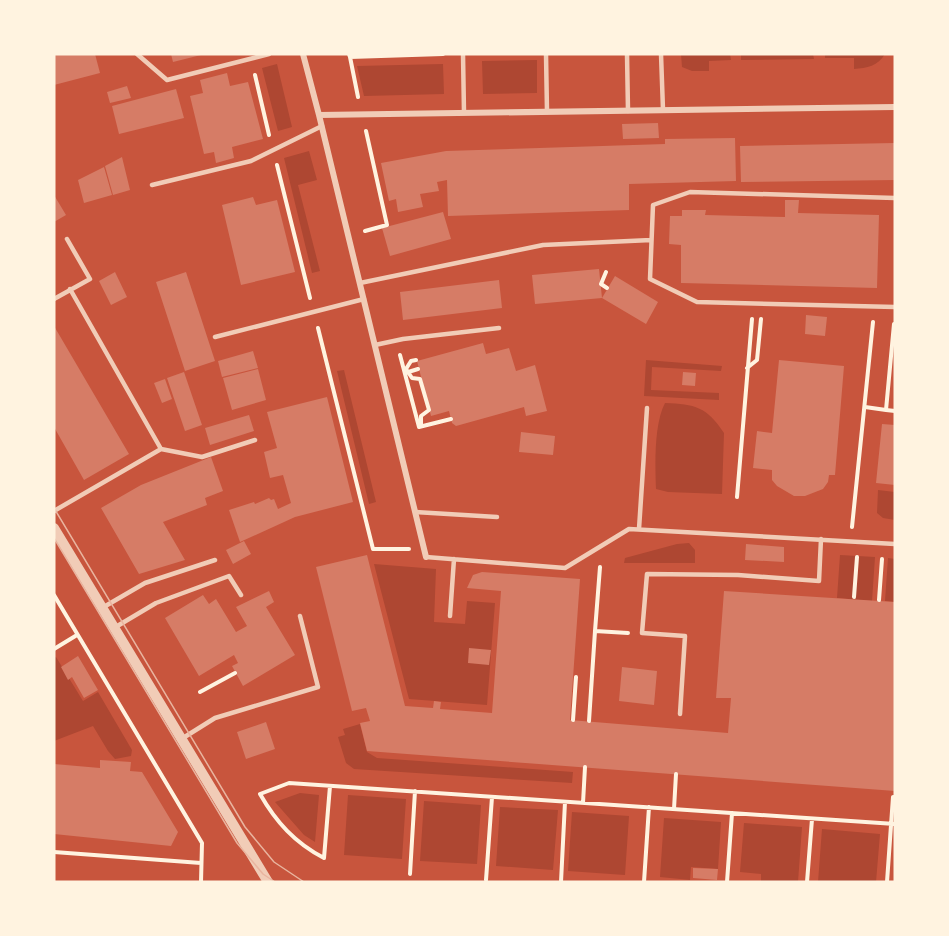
<svg xmlns="http://www.w3.org/2000/svg" width="949" height="936" viewBox="0 0 949 936" font-family="'PT Sans Narrow',sans-serif">
<rect width="100%" height="100%" fill="#c8553d"/>
<path fill="#ae4732" d="M681 54H730L731 60 709 61V71H692L682 67Z
M741 54H813L814 59 741 60Z
M825 54H885C878 66 867 68 854 69V58H825Z
M537 60V93L483 94 482 61Z
M277 64 292 127 278 131 262 68Z
M443 64 444 94 364 96 357 66Z
M309 151 317 180 298 185 320 271 312 273 284 158Z
M646 360 722 366 721 371 652 367 651 390 719 393V400L644 396Z
M344 370 376 502 369 504 337 371Z
M665 403C695 404 707 407 724 433L722 494 668 492 656 489C655 464 654 424 665 403Z
M878 490 895 492V520L883 518 877 513Z
M689 543 695 550V563H624L625 558 677 544Z
M840 555 875 557 872 601 837 598Z
M888 558 895 559V602L885 601Z
M374 564 436 569 434 622 465 624 467 601 495 603 487 705 409 699Z
M56 657 83 701 98 692 132 750 131 756 115 759 108 751 93 726 54 741V658Z
M360 724 367 752 377 758 573 772 572 783 354 769 346 763 338 737 345 735 343 729Z
M300 793 319 795 315 842 304 835 275 802Z
M348 795 406 799 402 859 344 855Z
M424 801 481 805 477 864 420 861Z
M500 807 558 810 553 870 496 866Z
M572 812 629 816 625 875 568 871Z
M664 818 721 822 718 869 691 867 690 880 660 877Z
M744 823 802 827 798 882H761V874L740 872Z
M822 829 880 834 876 882H818Z"/>
<path fill="#d67c66" d="M54 54H95L100 73 54 85Z
M171 54H200L201 55 173 62Z
M227 73 230 86 248 82 263 139 232 147 234 158 216 163 214 152 204 154 190 96 203 93 200 80Z
M127 86 131 98 110 103 107 92Z
M176 89 184 118 119 134 112 106Z
M658 123 659 138 623 139 622 124Z
M735 138 736 181 629 184V210L448 216 447 180 437 182 439 191 420 194 423 207 398 212 396 199 389 201 381 163 446 151 665 144V139Z
M895 143V180L741 182 740 146Z
M122 157 130 190 113 195 105 166Z
M104 167 112 195 84 203 78 180Z
M54 195 66 215 54 222Z
M253 197 256 205 277 200 295 272 241 285 222 205Z
M785 200H799L798 213 879 215 877 288 681 283V245L669 244 670 216H682V210H706L705 215 785 217Z
M443 212 451 239 390 256 382 228Z
M599 269 602 298 535 304 532 275Z
M115 272 127 297 111 305 99 281Z
M186 272 215 361 185 371 156 282Z
M615 276 658 302 646 324 602 298Z
M499 280 502 308 403 320 400 292Z
M806 315 827 317 825 336 805 334Z
M54 326 129 454 84 480 54 427Z
M483 343 486 354 509 348 516 371 535 365 547 411 526 416 524 407 456 426 452 423 449 411 431 416 417 361Z
M253 351 258 368 222 377 218 361Z
M779 360 844 366 835 475H829L828 482 823 489 805 496H794L777 486 772 480V470L753 468 757 431 772 433Z
M258 369 266 400 232 410 223 378Z
M184 372 202 425 185 431 167 378Z
M683 372 696 373 695 386 682 385Z
M165 379 172 399 162 403 154 383Z
M327 397 353 502 295 517 240 542 229 510 254 502 255 504 269 498 271 500 274 499 278 509 291 503 283 475 270 478 264 452 277 448 267 412Z
M249 415 254 431 210 445 205 428Z
M882 424 895 425V485L876 483Z
M521 432 555 436 553 455 519 452Z
M211 457 223 491 205 498 207 505 163 522 185 560 139 574 101 508 141 485Z
M244 541 251 554 233 564 226 550Z
M746 544 784 547V562L745 560Z
M367 555 405 706 433 708 434 701 441 702 440 709 492 713 501 591 467 588 473 575 482 572 580 579 570 720 728 733 731 698H716L724 591 895 602V791L367 751 360 723 370 721 366 708 352 711 316 567Z
M269 591 274 602 266 607 295 655 243 686 232 666 238 663 234 655 199 676 165 618 203 595 209 604 216 599 236 632 247 626 236 607Z
M469 648 491 650 489 665 468 663Z
M78 656 98 690 84 698 72 677 68 680 61 667Z
M622 667 657 671 654 705 619 701Z
M266 722 275 749 246 759 237 732Z
M100 760 131 762 130 771 142 772 178 832 171 846 54 834V764L100 768Z
M693 868 718 869 717 880 693 878Z"/>
<g fill="none" stroke-linecap="round" stroke-linejoin="round">
<path stroke="#fff3e0" stroke-width="4" d="M349 54 350 57 443 54
M350 57 358 97
M255 75 269 135
M277 165 310 298
M365 231 387 225 366 131
M606 272 601 284 607 288
M894 324 886 410 895 411
M318 328 373 549H409
M400 355 419 427 451 419
M416 360 411 361 406 369 412 378 420 379 429 410 421 416V424
M747 368 757 360 761 319
M405 373 418 369
M865 407 886 410
M737 497 752 319
M852 527 873 322
M54 595 202 843 201 882
M854 597 857 557
M879 600 882 559
M595 631 600 567
M54 649 77 635
M200 692 235 673
M573 720 576 677
M589 721 595 631 628 633
M330 786 324 858C295 843 276 822 260 794L289 783 895 824
M583 803 585 767
M674 809 676 774
M54 852 201 863
M410 874 415 791
M486 880 492 797
M561 882 565 802
M644 882 649 807
M727 882 732 813
M807 882 812 819
M887 882 893 797H895"/>
<path stroke="#f1ccb7" stroke-width="4.5" d="M137 54 167 80 269 54
M463 54 464 113
M546 54 547 112
M627 54 628 111
M661 54 663 110
M152 185 251 161 322 126
M895 198 690 192 653 205 650 279 697 302 895 307
M360 283 543 245 651 240
M54 299 90 279 67 239
M215 337 364 299
M375 345 403 339 499 328
M161 449 202 457 255 440
M54 511 161 449 70 289
M415 512 497 517
M639 529 647 408
M426 557 565 568 629 529 895 544
M102 608 145 583 215 560
M450 616 454 559
M114 628 156 603 229 576 241 595
M680 714 685 636 642 633 647 574 738 575 819 581 821 539
M183 738 215 718 318 687 300 616"/>
<path stroke="#f1ccb7" stroke-width="6" d="M303 54 319 115 426 557
M319 115 895 107"/>
<path stroke="#f1ccb7" stroke-width="10" d="M54 528 268 882"/>
<path stroke="#e9b49f" stroke-width="1.5" d="M54 508 245 827 274 862 304 882
M54 538 237 843 263 874 275 882"/>
</g>
<rect width="949" height="936" fill="none" stroke="#fff3e0" stroke-width="111"/>
</svg>
